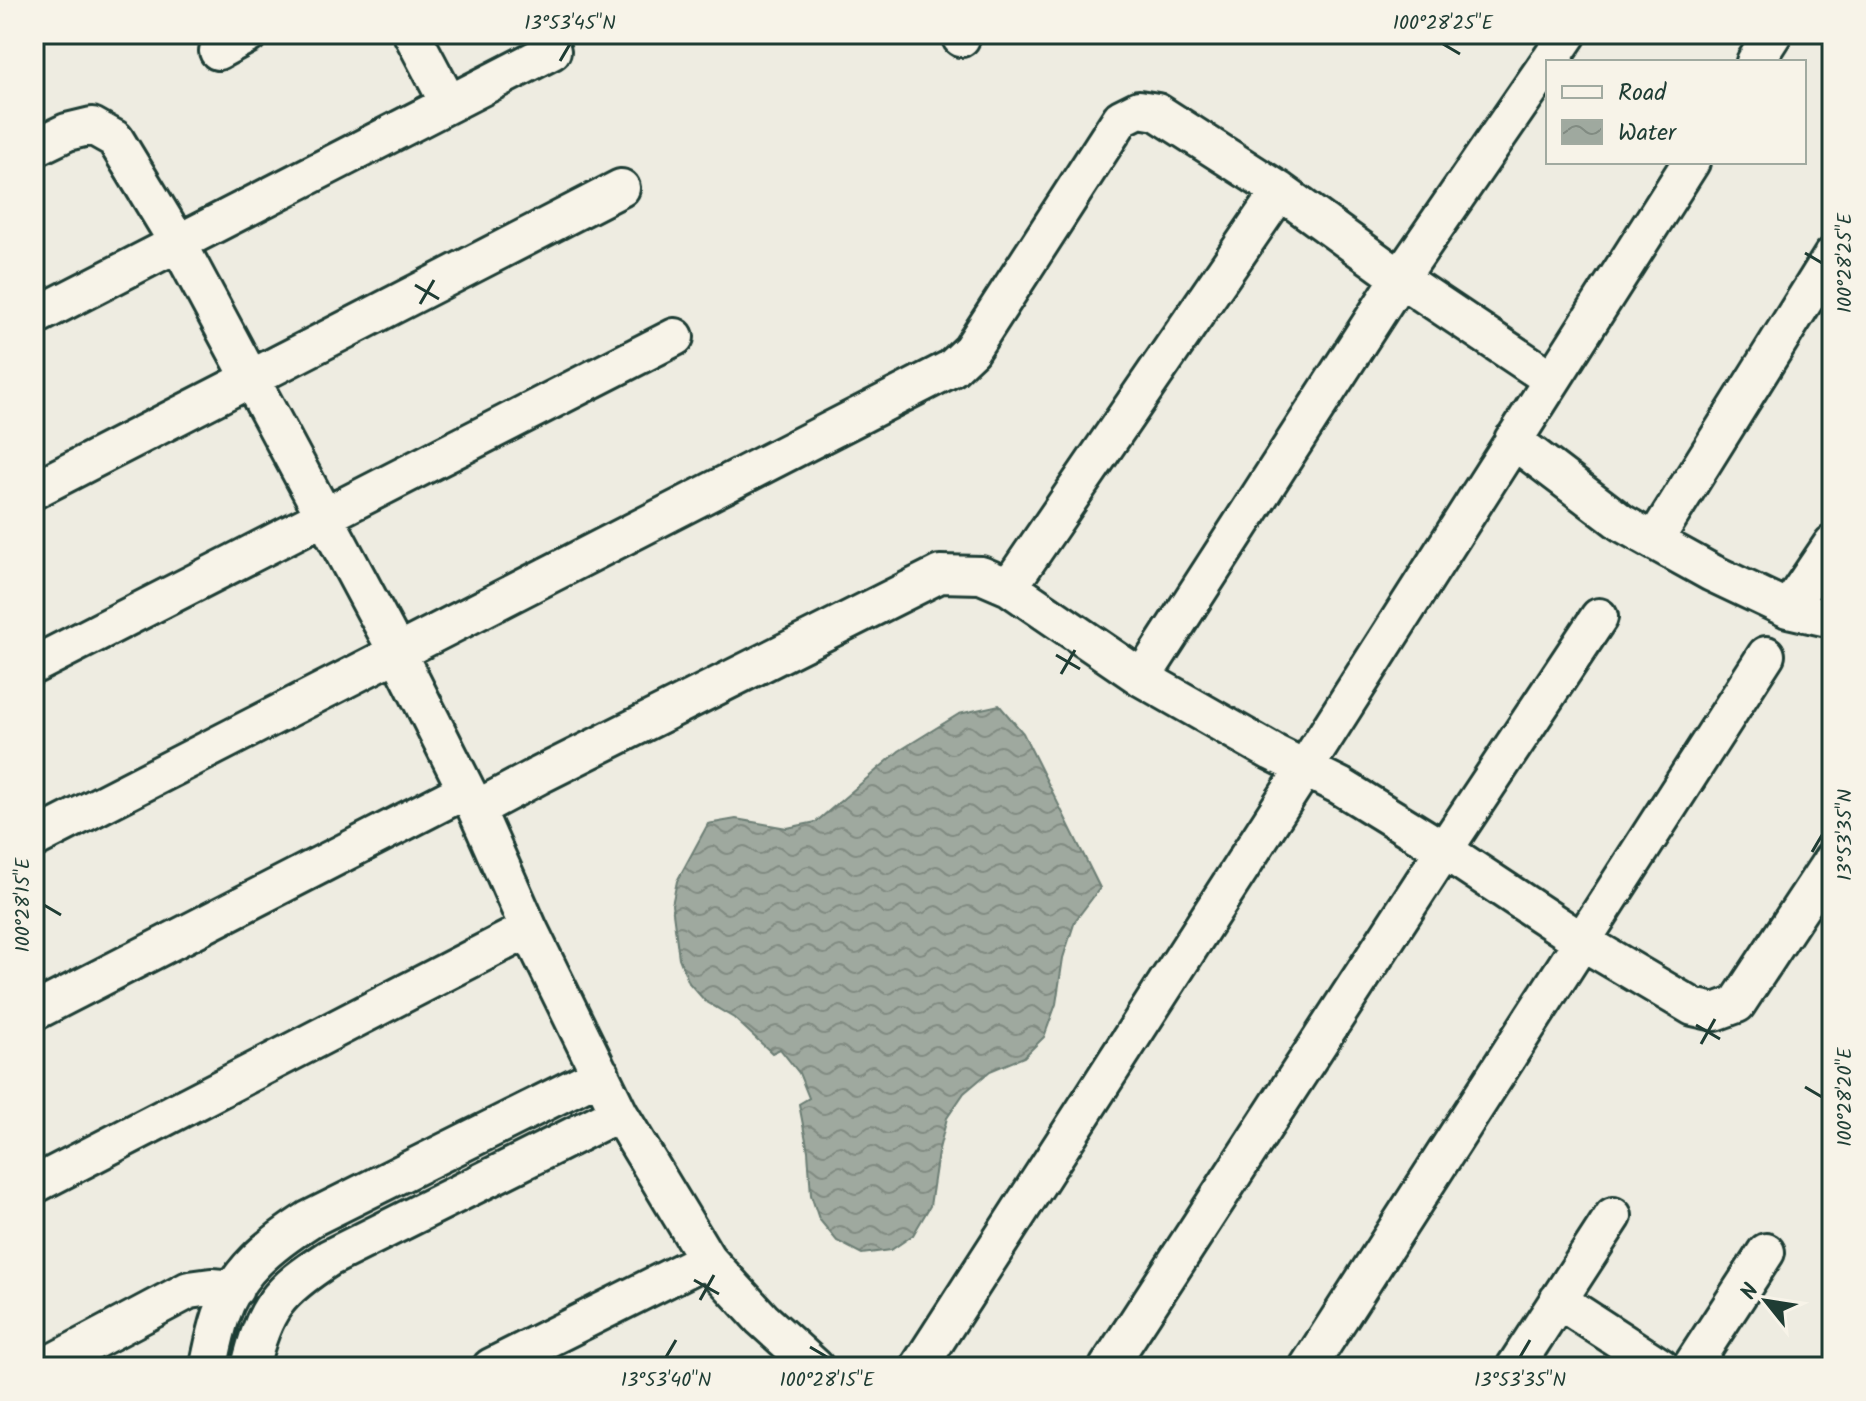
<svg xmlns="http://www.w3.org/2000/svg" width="1866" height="1401" viewBox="0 0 1866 1401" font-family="Kalam,sans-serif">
<defs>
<pattern id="water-waves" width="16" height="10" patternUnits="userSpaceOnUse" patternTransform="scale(2)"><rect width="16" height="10" fill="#9fa99f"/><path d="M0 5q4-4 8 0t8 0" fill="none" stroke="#818b82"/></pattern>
</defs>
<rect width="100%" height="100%" fill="#eeece1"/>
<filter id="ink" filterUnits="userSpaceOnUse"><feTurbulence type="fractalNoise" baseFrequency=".0125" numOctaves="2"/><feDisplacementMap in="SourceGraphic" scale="16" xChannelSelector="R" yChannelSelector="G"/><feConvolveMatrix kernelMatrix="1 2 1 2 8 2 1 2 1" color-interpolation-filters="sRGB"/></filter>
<g filter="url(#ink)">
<path fill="url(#water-waves)" stroke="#6c7e74" stroke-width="2" d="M999 705 1023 733 1100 888 1075 921 1063 958 1056 1004 1044 1037 1024 1057 990 1071 964 1093 947 1118 938 1153 930 1206 913 1235 891 1250 862 1254 837 1241 819 1219 811 1195 808 1151 799 1104 809 1098 799 1073 780 1049 772 1053 734 1018 705 1001 689 983 679 958 672 905 677 881 708 824 736 819 787 828 816 822 899 751 959 714Z"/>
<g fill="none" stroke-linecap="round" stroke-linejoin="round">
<defs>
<path id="minor" d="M412 34 449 104
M961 38V34
M218 51 249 34
M1549 62 1568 34
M1755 62 1773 34
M34 148 67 132 92 126 115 139 178 243 397 652 476 809 529 929 619 1113 707 1259 762 1319 815 1367
M34 317 552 51
M1513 440 1622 523 1654 541 1712 573 1788 609 1832 619
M34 490 621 188
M1654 541 1832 256
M1009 587 1280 191
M1788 609 1832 544
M34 665 675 337
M1142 678 1400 278 1548 63
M476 809 538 776 940 574 981 575 1009 587 1142 678 1272 752 1340 786 1444 850 1583 942 1693 1007 1715 1012 1737 1004 1832 860
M34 839 952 368 971 350 1121 118 1139 109 1157 112 1280 191 1400 278 1551 379
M34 1012 466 790
M34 1185 529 929
M1558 1300 1661 1367
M44 1367 189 1290 211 1287 235 1289
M211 1367 210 1360C213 1346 216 1331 221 1316 236 1271 271 1244 310 1219L601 1074
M250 1367C264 1308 278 1291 329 1258L619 1113
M491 1367 707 1259
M919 1367 1305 768 1691 162
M1108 1367 1444 850 1599 617
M1308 1367 1766 655
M1515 1367 1613 1216
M1691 1367 1766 1252"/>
</defs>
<use href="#minor" stroke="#1f3d34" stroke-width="42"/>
<use href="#minor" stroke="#f7f3e8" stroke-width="36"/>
</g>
</g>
<path fill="none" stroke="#1f3d34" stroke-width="3" d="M1443 44 1460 54M560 61 570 44M1805 253 1822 263M415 285 439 299M420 304 434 280M1056 655 1080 669M1061 674 1075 650M1812 852 1822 835M44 905 61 915M1696 1025 1720 1039M1701 1044 1715 1019M1805 1087 1822 1097M694 1280 719 1294M700 1300 714 1275M810 1347 827 1357M666 1357 676 1340M1520 1357 1530 1340"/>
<rect width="1866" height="1401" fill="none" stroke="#f7f3e8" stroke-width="88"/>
<rect x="1546" y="60" width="260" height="104" fill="#f7f3e8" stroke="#a1aaa0" stroke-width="2"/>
<rect x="1562" y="86" width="40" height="12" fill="#f7f3e8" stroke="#a1aaa0" stroke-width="2"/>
<text x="1618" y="100" font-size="24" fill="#1f3d34">Road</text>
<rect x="1562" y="120" width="40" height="24" fill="url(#water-waves)" stroke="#a1aaa0" stroke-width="2"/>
<text x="1618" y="140" font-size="24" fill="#1f3d34">Water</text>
<g transform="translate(1766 1301) rotate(300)" stroke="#f7f3e8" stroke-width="6" paint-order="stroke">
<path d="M0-6L14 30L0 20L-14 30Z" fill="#1f3d34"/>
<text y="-12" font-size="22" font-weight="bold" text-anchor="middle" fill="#1f3d34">N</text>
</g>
<rect x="44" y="44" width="1778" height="1313" fill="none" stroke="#1f3d34" stroke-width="3"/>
<g font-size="20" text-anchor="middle" fill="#1f3d34">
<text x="570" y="29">13°53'45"N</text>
<text x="1443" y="29">100°28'25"E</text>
<text transform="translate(1844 263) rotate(-90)" y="7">100°28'25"E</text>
<text transform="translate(1844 835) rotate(-90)" y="7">13°53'35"N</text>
<text transform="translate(22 905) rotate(-90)" y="7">100°28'15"E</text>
<text transform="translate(1844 1097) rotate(-90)" y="7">100°28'20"E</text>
<text x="666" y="1386">13°53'40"N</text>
<text x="827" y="1386">100°28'15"E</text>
<text x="1520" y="1386">13°53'35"N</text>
</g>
</svg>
